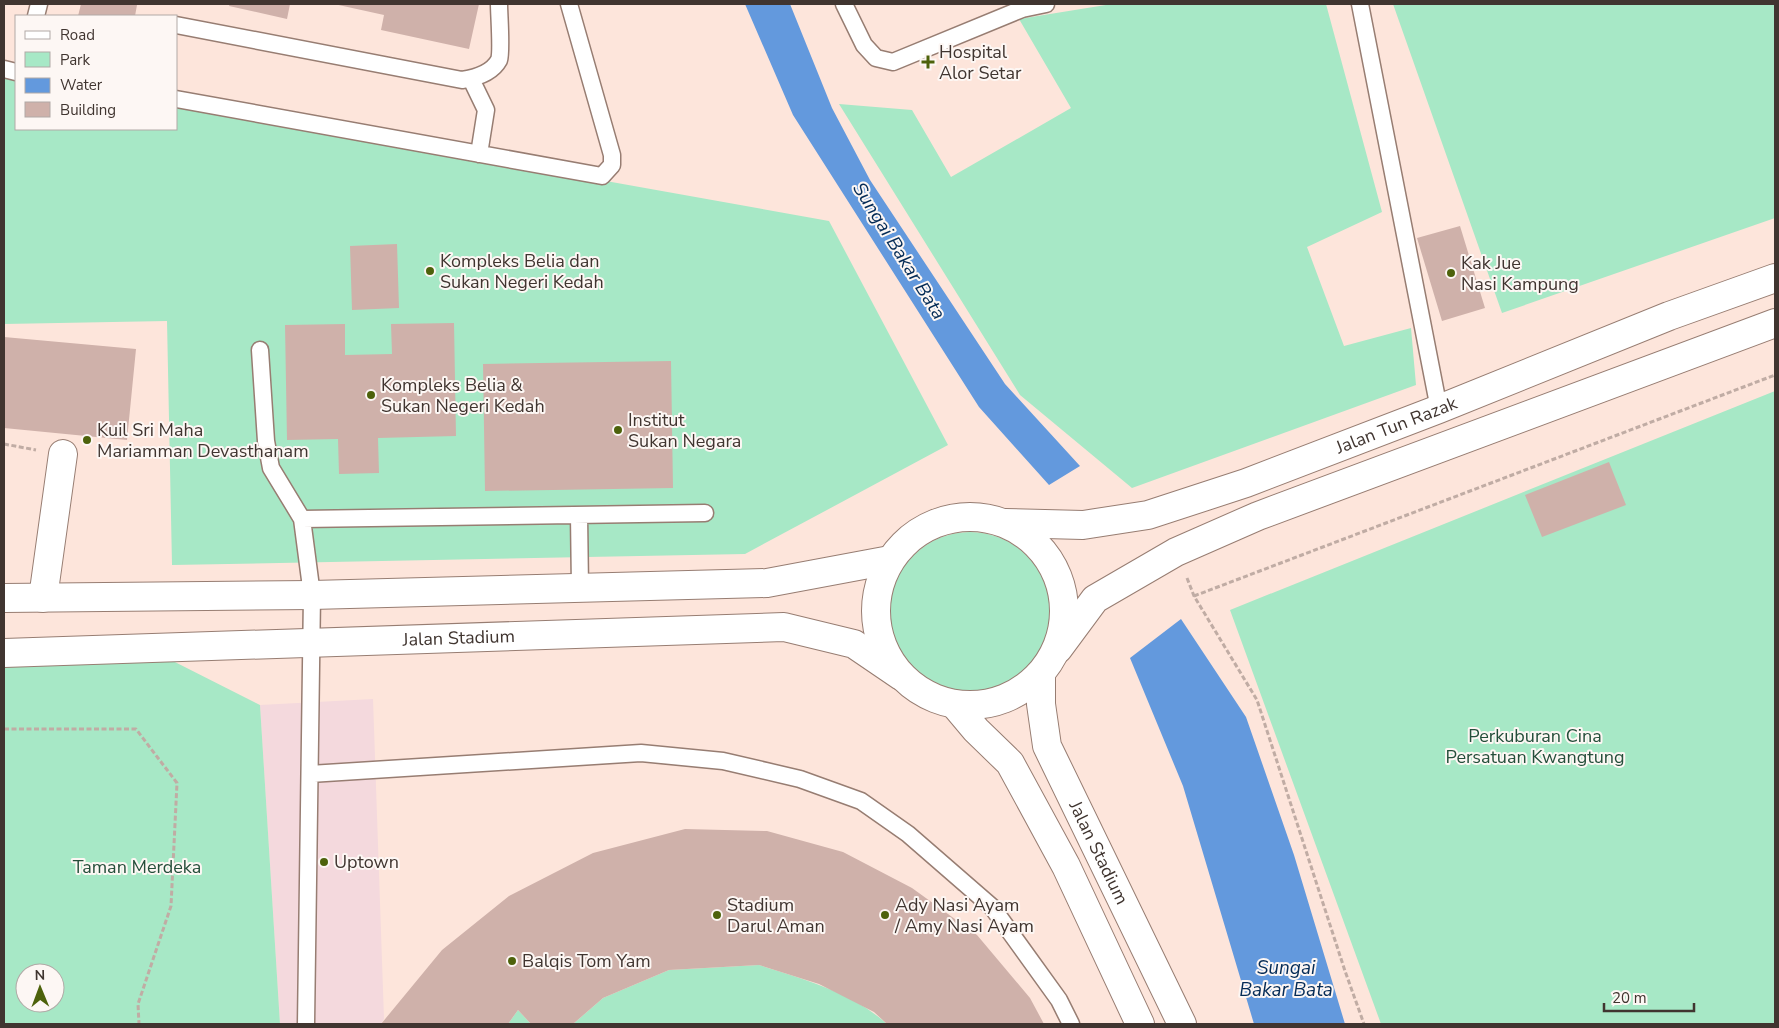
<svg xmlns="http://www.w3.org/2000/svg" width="1779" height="1028" viewBox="0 0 1779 1028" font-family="'Nunito Sans',sans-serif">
<rect width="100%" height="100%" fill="#fde5db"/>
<path fill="#f4d9dd" d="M373 699 384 1019 381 1024H280L260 705Z"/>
<path fill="#a7e8c6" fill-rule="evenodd" d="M1112 4H1326L1382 212 1307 247 1344 346 1411 328 1416 385 1132 488 1020 395 839 104 912 110 951 177 1071 108 1019 19Z
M1393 4H1775V218L1502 313Z
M4 74 16 75V129H176V104L829 221 948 445 745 554 172 565 167 321 4 324Z
M1775 391V1024H1381L1230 610Z
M890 612a80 80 0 1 1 160 0a80 80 0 1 1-160 0Z
M163 656 260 705 280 1024H4V667ZM25 973H55V1003H25Z
M759 965C803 979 852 992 887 1024H573L603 998 669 970Z
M518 1010 531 1024H508Z"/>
<path fill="#6399dd" d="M745 4H790L832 108 870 180 1005 384 1080 466 1049 485 979 407 793 115Z
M1181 619 1246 717 1294 855 1345 1024H1254L1183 786 1130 658Z"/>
<path fill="#cfb1aa" d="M81 4H131L137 5 135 16H78Z
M230 4H290L287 19 229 6Z
M334 4H479L469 49 381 30 384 15Z
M1460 226 1485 308 1442 321 1417 238Z
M397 244 399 308 352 310 350 246Z
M454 323 456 436 378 438 379 473 339 474 338 439 287 440 285 325 345 324V355L392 354 391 324Z
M4 337 136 349 127 440 4 428Z
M671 361 673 488 485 491 483 364Z
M1609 462 1626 505 1542 537 1525 495Z
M685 829 767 831 843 852 912 888 977 935 1030 998 1044 1024H887L874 1012 819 984 759 965 669 970 603 998 573 1024H531L518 1010 508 1024H381L442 950 509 896 593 853Z"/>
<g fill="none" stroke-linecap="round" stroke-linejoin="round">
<defs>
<path id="lane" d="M844 4 864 45 876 58 893 62 1022 9 1046 4
M1360 4 1439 409
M36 16 39 4
M176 25 462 80C475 78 492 73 499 60 502 52 499 15 499 4
M4 69 16 72
M471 79 486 110 479 154
M176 99 602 176 612 165V155L569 4
M260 350 266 441 271 468 302 519 312 595 306 1024
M579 515 580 588
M302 519 705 513
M310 774 641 753 723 761 800 779 861 801 908 834 992 907 1059 1000 1071 1024"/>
<path id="street" d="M43 598 63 454"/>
<g id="secondary">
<circle cx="970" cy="611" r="94"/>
<path id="s1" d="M1005 523 1083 525 1148 515 1246 483 1439 409 1669 316 1775 278"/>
<path d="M4 598 312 595 767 583 890 560"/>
<path d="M1058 649 1095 599 1176 552 1258 516 1775 323"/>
<path id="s2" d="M4 653 784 627 854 644 901 676"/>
<path id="s3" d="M1041 675V704L1047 746 1182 1024"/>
<path d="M955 705 976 730 1010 763 1066 866 1140 1024"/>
</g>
</defs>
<use href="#lane" stroke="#977d72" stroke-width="19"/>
<use href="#street" stroke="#977d72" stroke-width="30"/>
<use href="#secondary" stroke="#977d72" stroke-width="30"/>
<path stroke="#c0aca4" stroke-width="3" stroke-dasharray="5 2.5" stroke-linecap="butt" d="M4 444 36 450
M1187 578 1194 596 1257 700 1345 971 1364 1024
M1194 596 1775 375
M4 729H136L177 783 171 906 138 1004 139 1024"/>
<use href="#lane" stroke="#fff" stroke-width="16"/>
<use href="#street" stroke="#fff" stroke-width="28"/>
<use href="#secondary" stroke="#fff" stroke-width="28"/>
</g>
<g fill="#4d620b" stroke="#fdf7f4" stroke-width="2">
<path d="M925.5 54.5h5v5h5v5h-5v5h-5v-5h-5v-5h5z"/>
<circle cx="430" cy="271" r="5"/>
<circle cx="1451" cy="273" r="5"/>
<circle cx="371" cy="395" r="5"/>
<circle cx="618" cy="430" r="5"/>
<circle cx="87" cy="440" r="5"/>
<circle cx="324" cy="862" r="5"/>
<circle cx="717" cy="915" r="5"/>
<circle cx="885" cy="915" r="5"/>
<circle cx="512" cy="961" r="5"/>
</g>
<g text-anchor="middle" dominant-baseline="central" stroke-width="4" stroke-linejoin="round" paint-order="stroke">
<g font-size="18" fill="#403530" stroke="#fdf7f4" text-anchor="start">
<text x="939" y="52">Hospital<tspan x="939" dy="21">Alor Setar</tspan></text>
<text x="440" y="261">Kompleks Belia dan<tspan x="440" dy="21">Sukan Negeri Kedah</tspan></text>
<text x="1461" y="263">Kak Jue<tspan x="1461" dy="21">Nasi Kampung</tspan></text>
<text x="381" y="385">Kompleks Belia &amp;<tspan x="381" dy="21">Sukan Negeri Kedah</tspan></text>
<text x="628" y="420">Institut<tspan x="628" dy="21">Sukan Negara</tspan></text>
<text x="97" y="430">Kuil Sri Maha<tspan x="97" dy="21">Mariamman Devasthanam</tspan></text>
<text x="334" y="862">Uptown</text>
<text x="727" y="905">Stadium<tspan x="727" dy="21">Darul Aman</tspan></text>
<text x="895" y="905">Ady Nasi Ayam<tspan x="895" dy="21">/ Amy Nasi Ayam</tspan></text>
<text x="522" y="961">Balqis Tom Yam</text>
</g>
<g font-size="18" fill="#403530" stroke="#fdf7f4">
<text stroke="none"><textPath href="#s1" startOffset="408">Jalan Tun Razak</textPath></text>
<text stroke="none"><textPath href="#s2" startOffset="455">Jalan Stadium</textPath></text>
<text stroke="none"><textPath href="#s3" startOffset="190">Jalan Stadium</textPath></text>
</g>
<g font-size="18" fill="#244e3a" stroke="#fdf7f4">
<text x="1535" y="736">Perkuburan Cina<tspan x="1535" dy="21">Persatuan Kwangtung</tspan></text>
<text x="137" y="867">Taman Merdeka</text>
</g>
<g font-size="19" font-style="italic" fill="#042b56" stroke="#fdf7f4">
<text transform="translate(899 251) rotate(58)">Sungai Bakar Bata</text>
<text x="1286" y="968">Sungai<tspan x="1286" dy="22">Bakar Bata</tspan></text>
</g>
</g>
<rect width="1779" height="1028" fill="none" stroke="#403530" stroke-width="10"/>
<rect x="15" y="15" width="162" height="115" fill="#fdf7f4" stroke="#b1a9a6"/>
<rect x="25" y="31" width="25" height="8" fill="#ffffff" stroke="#b1a9a6"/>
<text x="60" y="40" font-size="15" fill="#403530">Road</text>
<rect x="25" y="52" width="25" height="15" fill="#a7e8c6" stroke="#b1a9a6"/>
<text x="60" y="65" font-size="15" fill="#403530">Park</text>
<rect x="25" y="78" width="25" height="15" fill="#6399dd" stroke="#b1a9a6"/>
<text x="60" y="90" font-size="15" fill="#403530">Water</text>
<rect x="25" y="102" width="25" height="15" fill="#cfb1aa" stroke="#b1a9a6"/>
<text x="60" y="115" font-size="15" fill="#403530">Building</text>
<g transform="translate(40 988) rotate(359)"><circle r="24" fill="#fdf7f4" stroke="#b1a9a6"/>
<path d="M0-4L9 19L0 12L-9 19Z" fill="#4d620b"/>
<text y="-8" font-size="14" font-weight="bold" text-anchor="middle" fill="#403530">N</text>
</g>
<path d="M1604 1003v8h90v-8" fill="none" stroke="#403530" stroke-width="2.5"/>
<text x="1612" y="1003" font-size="15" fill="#403530" stroke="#fdf7f4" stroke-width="4" paint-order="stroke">20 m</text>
</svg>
